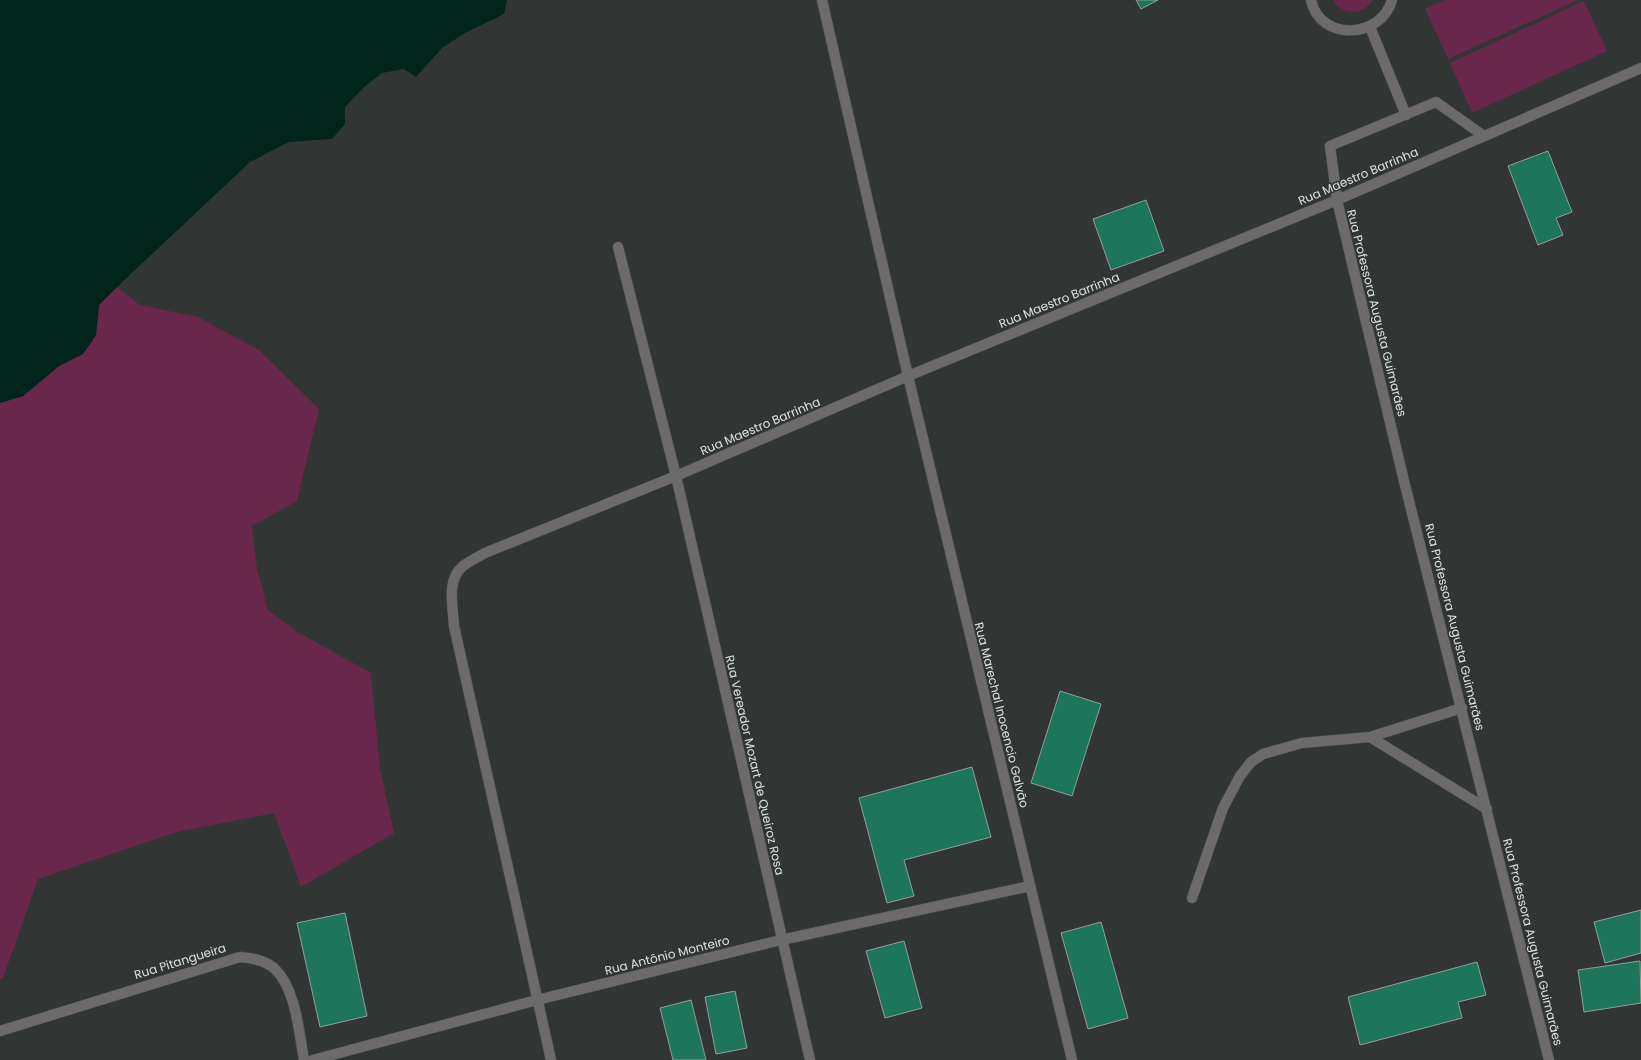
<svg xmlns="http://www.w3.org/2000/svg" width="1641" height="1060" viewBox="0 0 1641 1060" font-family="Poppins,sans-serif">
<rect width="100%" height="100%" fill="#313634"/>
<path fill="#68274b" d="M1333 0H1373C1363 15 1343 16 1333 0Z
M1445 0H1578L1448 59 1425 9Z
M1584 1 1607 51 1472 113 1450 63Z
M117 287 140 305 198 317 259 350 319 409 297 501 252 526 257 569 268 610 296 631 371 673 380 768 394 833 301 887 274 813 177 832 38 879 3 978 0 980V403L23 396 59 366 83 354 96 335 99 305Z"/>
<path fill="#01251a" d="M0 0H507L504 14 465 33 442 48 416 77 404 69 382 73 364 87 345 107V124L332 139 289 142 250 162 117 287 99 305 96 335 83 354 59 366 23 396 0 403Z"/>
<path fill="#1d755b" stroke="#979d9a" d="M1136 0H1158L1141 9Z
M1548 151 1572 212 1556 218 1563 235 1538 245 1508 166Z
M1146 200 1164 251 1111 270 1093 219Z
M1060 691 1101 704 1072 796 1031 783Z
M972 767 991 837 904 860 914 896 887 903 859 798Z
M1641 910V953L1605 963 1594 922Z
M345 913 367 1016 320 1027 297 923Z
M1101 922 1128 1018 1088 1029 1061 933Z
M904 941 922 1008 885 1018 866 951Z
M1640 961 1641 1003 1584 1012 1578 970Z
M1477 962 1486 995 1458 1002 1462 1018 1360 1045 1348 997Z
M735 991 747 1048 716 1054 705 997Z
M691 1000 706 1060H673L660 1008Z"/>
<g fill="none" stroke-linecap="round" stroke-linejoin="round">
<defs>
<path id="minor" d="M822 0 908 376 1072 1060
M1311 0C1320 42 1381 39 1392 0
M1370 27 1406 115
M1484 136 1436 102 1330 146 1337 200 1404 481 1549 1060
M618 247 676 476 810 1060
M1370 737 1487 809
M1192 898 1223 808 1240 776 1251 762 1263 754 1302 743 1370 737 1462 708
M0 1031 240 957C252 958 266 960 275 969 296 989 299 1033 304 1060
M313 1060 537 1000 781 940 1030 886
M551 1060 454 626C453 606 446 580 463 566 470 561 478 557 485 553L676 476 908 376 1337 200 1641 68"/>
</defs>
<use href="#minor" stroke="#505553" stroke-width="11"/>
<use href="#minor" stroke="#6c6a6b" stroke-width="10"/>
</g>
<g text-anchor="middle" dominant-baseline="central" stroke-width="3" stroke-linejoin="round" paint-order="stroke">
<g font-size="12" fill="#dde0df" stroke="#313634">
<text transform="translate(1358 176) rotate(-23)">Rua Maestro Barrinha</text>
<text transform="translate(1059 300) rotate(-22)">Rua Maestro Barrinha</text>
<text transform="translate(1377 313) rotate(76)">Rua Professora Augusta Guimarães</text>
<text transform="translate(760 426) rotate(-23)">Rua Maestro Barrinha</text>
<text transform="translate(1455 627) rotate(76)">Rua Professora Augusta Guimarães</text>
<text transform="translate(1002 715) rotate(76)">Rua Marechal Inocencio Galvão</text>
<text transform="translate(755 765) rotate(77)">Rua Vereador Mozart de Queiroz Rosa</text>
<text transform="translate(1533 942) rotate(76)">Rua Professora Augusta Guimarães</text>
<text transform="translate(667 955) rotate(-14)">Rua Antônio Monteiro</text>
<text transform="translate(180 961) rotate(-17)">Rua Pitangueira</text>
</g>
</g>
</svg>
